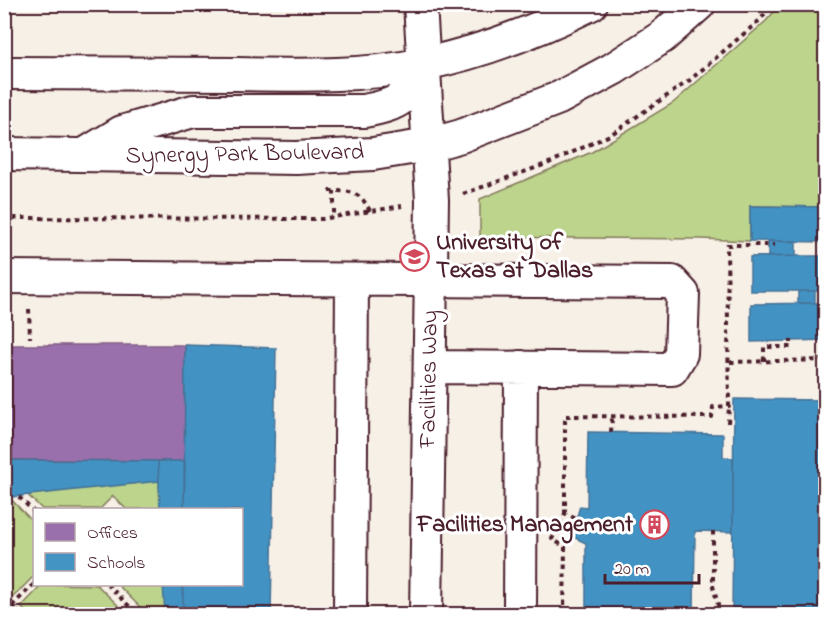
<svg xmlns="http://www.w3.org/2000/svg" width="830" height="619" viewBox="0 0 830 619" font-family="'Indie Flower',sans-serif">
<rect width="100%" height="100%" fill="#f7f0e7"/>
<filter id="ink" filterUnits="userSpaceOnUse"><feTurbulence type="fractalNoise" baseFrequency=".0167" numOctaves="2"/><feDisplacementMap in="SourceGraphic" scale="12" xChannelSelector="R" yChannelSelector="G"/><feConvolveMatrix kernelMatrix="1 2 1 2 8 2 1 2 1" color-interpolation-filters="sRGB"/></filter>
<g filter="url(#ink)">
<path fill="#bcd48b" stroke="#837a5b" stroke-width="1.5" d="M780 5H825V207L750 206V241L701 239 480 237V199L592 152 673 103 766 21Z
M175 469 160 509H126L113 496 100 509H42L5 473Z
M4 492 34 523V576L11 599 5 591Z
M43 584 97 585 127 614H28L21 607Z
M118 585H175L174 614H147Z"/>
<path fill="#9970ab" stroke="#815885" stroke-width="1.5" d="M4 345H185V461L4 460Z"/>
<path fill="#4393c3" stroke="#457095" stroke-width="1.5" d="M750 206 826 207V242L750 241Z
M768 241H796V256L768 257Z
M796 256H826V291H750V257Z
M798 291H815V303H798Z
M815 303H826V340L751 342V304Z
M185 345 276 348 271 614H183V584H242V510H184Z
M734 399 826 400V614H732Z
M588 432 723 434V457L733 458V532L695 531 694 614H586V543L571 536 580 506 587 507Z
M4 460 158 461 159 481 11 497 4 550Z
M158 461H185L184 510H160Z
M163 584H183V614H165Z"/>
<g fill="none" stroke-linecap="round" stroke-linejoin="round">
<defs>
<path id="minor" d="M420 4 432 200 426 614
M4 73C82 73 160 74 237 74 299 75 363 77 424 64 482 52 537 31 591 4
M4 154 296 158 373 154 429 145 461 136 559 98 613 69 662 37 699 4
M84 155 122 132 193 111H364C401 104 407 99 423 65
M4 277 672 282 683 294 681 354 672 369 430 367
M350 614 352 280
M520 614 521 367"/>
</defs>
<use href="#minor" stroke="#4a1f2b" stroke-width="36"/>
<path stroke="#4a1f2b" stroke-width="4" stroke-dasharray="4.5 4.5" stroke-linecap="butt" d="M329 191C350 191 359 190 370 211
M334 191V217
M463 194 549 163 610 135 690 80 760 20 773 4
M4 218 322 219 402 206
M29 309 30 338
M764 361V347H791V340
M730 362 826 360
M728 423 729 406
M611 432 612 417
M19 497 34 512
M565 514V416L712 417 713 407 729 406 727 245H774
M713 531V586L718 605V614
M107 584 137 614
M4 599 20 614
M12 606 34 584
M564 614 565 547 552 539 565 514 577 519"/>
<use href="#minor" stroke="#fff" stroke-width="32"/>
</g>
</g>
<defs>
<symbol id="university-ring" viewBox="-11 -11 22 22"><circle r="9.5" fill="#fff" stroke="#d1495b" stroke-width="1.5"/><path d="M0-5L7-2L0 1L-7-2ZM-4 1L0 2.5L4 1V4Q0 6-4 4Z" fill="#d1495b"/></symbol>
<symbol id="building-ring" viewBox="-11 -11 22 22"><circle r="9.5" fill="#fff" stroke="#d1495b" stroke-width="1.5"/><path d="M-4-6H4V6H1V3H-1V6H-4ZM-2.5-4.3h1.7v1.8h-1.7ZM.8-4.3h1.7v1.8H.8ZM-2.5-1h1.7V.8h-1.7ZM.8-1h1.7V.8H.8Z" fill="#d1495b"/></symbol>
</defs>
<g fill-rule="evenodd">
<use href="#university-ring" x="398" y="240" width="33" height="33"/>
<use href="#building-ring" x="638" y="508" width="33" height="33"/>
</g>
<g text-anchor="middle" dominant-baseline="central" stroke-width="6" stroke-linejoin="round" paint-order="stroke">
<g font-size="24" fill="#4a1f2b" stroke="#fff">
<text transform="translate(245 155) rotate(-1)">Synergy Park Boulevard</text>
<text transform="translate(430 379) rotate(-89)">Facilities Way</text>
</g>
<g font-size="24" font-weight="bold" fill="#4a1f2b" stroke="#fff" text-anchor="start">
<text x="436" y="243">University of<tspan x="436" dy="28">Texas at Dallas</tspan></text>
<text x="633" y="525" text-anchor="end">Facilities Management</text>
</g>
</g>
<rect width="830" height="619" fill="none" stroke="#fff" stroke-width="24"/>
<rect x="12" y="12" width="806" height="595" fill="none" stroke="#4a1f2b" stroke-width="2" filter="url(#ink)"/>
<rect x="33" y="508" width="210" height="78" fill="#ffffff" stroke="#b7a5aa" stroke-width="1.5"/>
<rect x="45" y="523" width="30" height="18" fill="#9970ab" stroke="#b7a5aa" stroke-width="1.5"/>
<text x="87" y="538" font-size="18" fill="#4a1f2b">Offices</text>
<rect x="45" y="553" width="30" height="18" fill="#4393c3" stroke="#b7a5aa" stroke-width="1.5"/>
<text x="87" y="568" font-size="18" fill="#4a1f2b">Schools</text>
<path d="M605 574v9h94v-9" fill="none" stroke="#4a1f2b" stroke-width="3"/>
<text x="614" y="574" font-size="18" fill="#4a1f2b" stroke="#ffffff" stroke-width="4.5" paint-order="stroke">20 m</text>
</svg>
